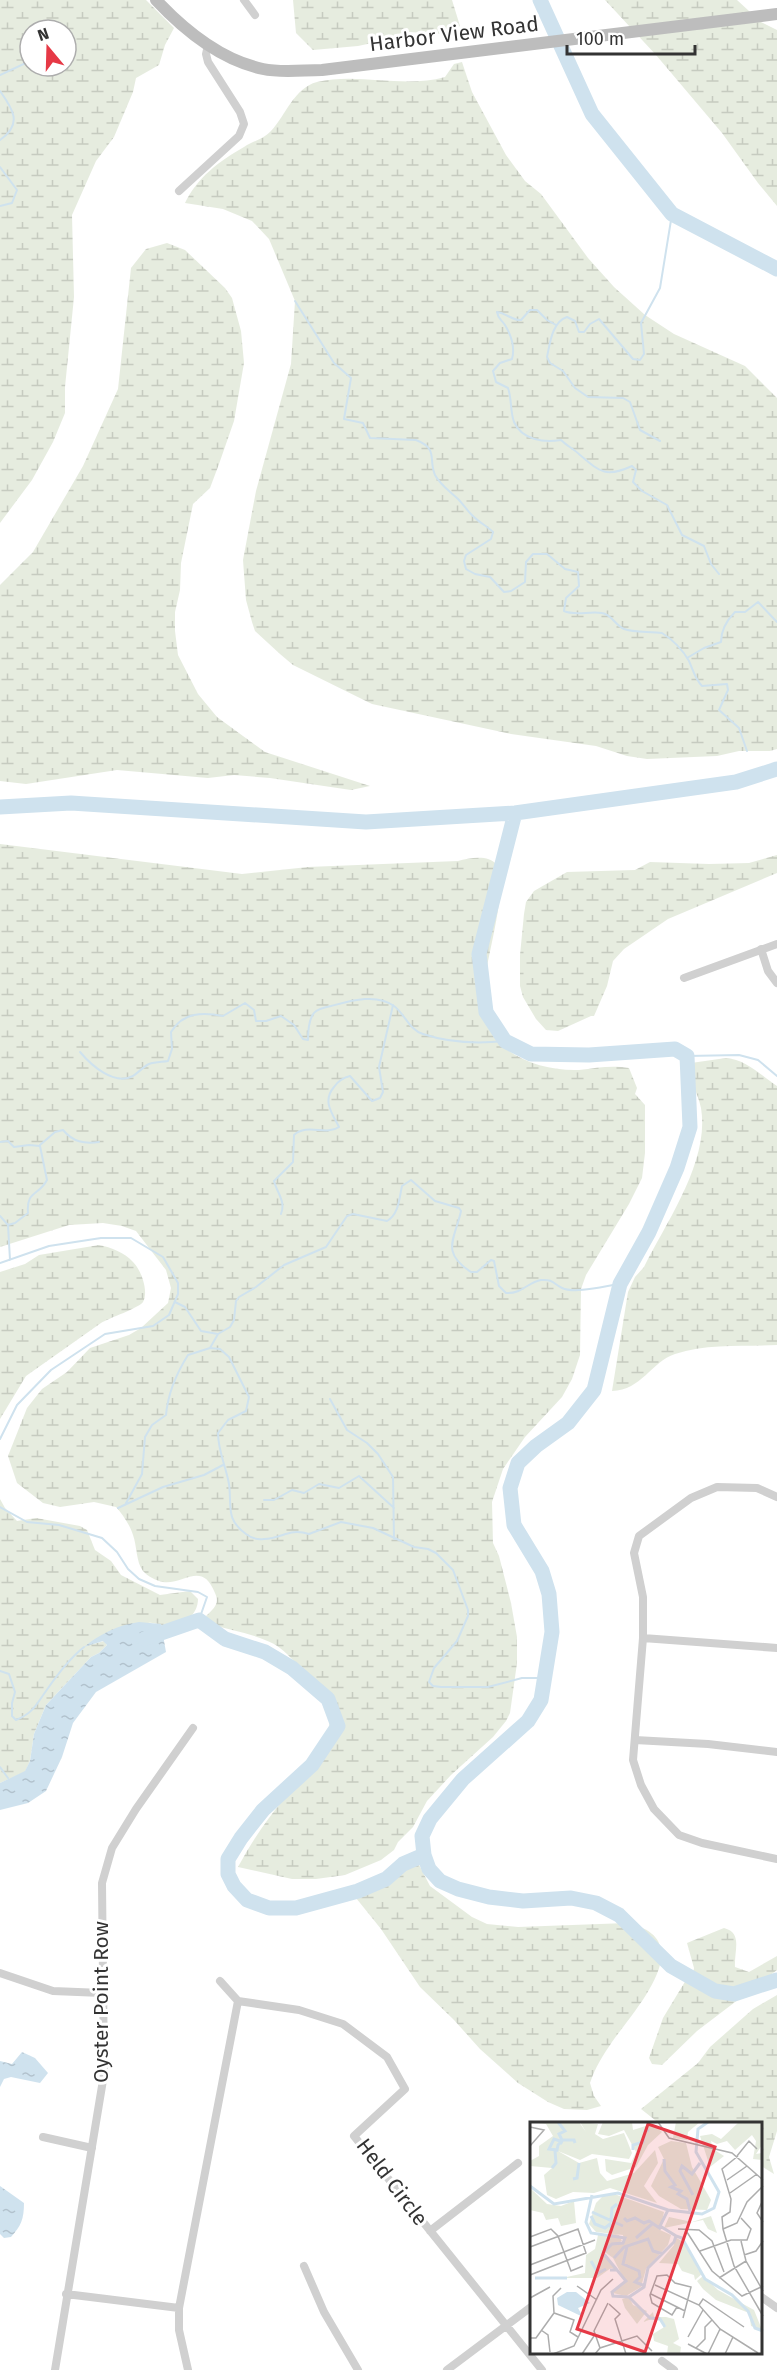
<svg xmlns="http://www.w3.org/2000/svg" width="777" height="2370" viewBox="0 0 777 2370" font-family="'Fira Sans',sans-serif">
<defs>
<pattern id="wetland-marsh" width="20" height="14" patternUnits="userSpaceOnUse" patternTransform="scale(1.5)"><rect width="20" height="14" fill="#e6ecdf"/><path d="M1 5h8M5 5V1M11 12h8M15 12V8" fill="none" stroke="#c6cbc0"/></pattern>
<pattern id="water-ripples" width="26" height="14" patternUnits="userSpaceOnUse" patternTransform="scale(1.5)"><rect width="26" height="14" fill="#cfe2ee"/><path d="M2 4q2-2 4 0t4 0M15 11q2-2 4 0t4 0" fill="none" stroke="#b2c2cd"/></pattern>
</defs>
<rect width="100%" height="100%" fill="#fff"/>
<path fill="url(#wetland-marsh)" fill-rule="evenodd" d="M0 0H146L174 28 165 45 159 65 136 78 133 92 114 137 96 161 72 215 74 297 65 387V413L53 442 32 480 0 523ZM30 30H66V66H30Z
M293 0H452L460 26 447 34 407 32 386 40 358 46 313 50 296 33Z
M605 0H737L761 22 777 30V206L758 183 722 133 656 55Z
M462 62 472 92 506 155 525 181 541 194 588 258 614 287 645 315 674 334 745 366 777 398V749L770 751H739L717 756 647 759 627 756 596 746 511 734 372 704 293 665 280 654 255 631 252 622 246 600 243 560 256 491 291 364 295 301 269 239 252 221 223 209 185 203C197 178 219 161 244 147 253 141 262 140 271 131 286 115 294 88 317 82 359 72 403 89 445 77L454 64Z
M167 243 185 250 225 288 232 298 241 331 244 363 234 421 219 464 210 488 193 504 181 563 180 590 175 612V631L178 655 198 694 217 717 265 752 370 786 351 790 270 778 234 775 208 778 117 770 26 784 0 781V585L33 552 83 466 118 389 131 268 146 249Z
M0 844 242 874 308 867 458 861C470 858 488 854 497 865 509 880 488 954 486 974 485 989 487 1006 491 1020 493 1030 497 1042 505 1048 525 1064 554 1071 579 1070 597 1068 611 1065 629 1068L637 1088 635 1094 645 1105V1153L642 1178 629 1204 586 1275 581 1289 580 1355 572 1379 562 1397 525 1437 503 1469 492 1502 493 1543 499 1556 511 1603 517 1637V1663L510 1713 506 1721 493 1737 451 1775 427 1801 413 1827 398 1842 394 1850 381 1860 345 1875 316 1879H292L238 1867C251 1843 266 1820 284 1799 297 1784 313 1772 323 1755 331 1743 331 1720 326 1706 320 1689 290 1653 274 1644 255 1634 230 1630 209 1624L206 1616C214 1608 220 1604 215 1593 202 1560 184 1585 163 1582 157 1581 147 1576 143 1571 136 1562 137 1546 133 1535 130 1525 123 1515 116 1507L94 1502 60 1507 43 1503 17 1483 8 1456 27 1408 42 1389 67 1372 90 1348 129 1335 141 1328 168 1303 171 1288 166 1270 136 1231 122 1226 103 1223 69 1225 0 1247Z
M777 855V873L668 919 624 949 613 961 607 986 594 1016H591L558 1031 546 1030 536 1019 523 997 520 986V955L524 914 526 902 534 891 567 872 635 870 650 862 709 864 749 863Z
M726 1058C745 1059 762 1076 777 1086V1345C743 1347 708 1343 675 1354 651 1362 642 1390 612 1391L628 1292 635 1277 644 1267C667 1221 710 1161 701 1108 698 1093 689 1078 684 1064Z
M99 1245C111 1247 125 1253 133 1262 141 1270 149 1291 143 1302 139 1308 109 1318 101 1323L26 1376 0 1419V1272L25 1264 39 1255Z
M0 1499 5 1508 17 1521 36 1518 80 1526 87 1530 95 1550 111 1561 121 1575 160 1595 190 1591 198 1599C198 1615 183 1627 166 1626 160 1625 154 1622 148 1623 127 1628 106 1639 86 1646L104 1641 107 1645 99 1653 91 1657 46 1705 34 1734 30 1761 25 1772 0 1783Z
M416 1859 430 1886 472 1917 487 1924 518 1927 627 1923C702 1939 634 2010 612 2042 603 2055 595 2068 590 2083L594 2096 601 2106 587 2110 564 2109 548 2102 518 2083 480 2049 454 2020 420 1987 381 1929 356 1898 395 1878Z
M724 1928C743 1933 734 1950 735 1967L749 1972 777 1956V1970L697 2031 662 2065 652 2064 649 2058 663 2018 686 1980 693 1974 694 1968 687 1943Z
M777 1995V2131L769 2157 774 2174 761 2166 760 2124H660L641 2109 698 2063 710 2047 753 2009Z"/>
<path fill="url(#water-ripples)" d="M139 1622 161 1624 166 1652 96 1692 73 1723 62 1757 46 1791 28 1803 0 1810V1783L25 1771 30 1761 34 1734 46 1705 91 1657 99 1653 107 1645 103 1641 84 1647C100 1634 118 1625 139 1622Z
M22 2052 35 2058 48 2073 40 2083 11 2077 4 2079 0 2087V2061L12 2064Z
M0 2186 24 2203C24 2219 21 2226 11 2237L4 2238 0 2234Z"/>
<g fill="none" stroke-linecap="round" stroke-linejoin="round">
<path stroke="#cfe2ee" stroke-width="2" d="M0 75 30 61
M0 91C13 109 23 124 0 140
M0 167 17 190 12 203 0 206
M295 301 334 363 351 378 344 419 363 423 370 438 416 440C439 449 428 459 435 475 441 486 450 491 458 499 464 505 468 512 474 517 480 523 487 526 493 532L491 539 466 555 464 561 466 569 475 574 490 577 504 592 511 591 525 582 526 562 533 554H547L565 569 578 572 579 586 566 598 564 611C575 616 589 611 602 613 611 614 615 625 624 629 634 633 651 631 662 633 672 639 683 650 689 661 693 670 695 679 702 686L727 684 728 690 719 710 739 728 747 751
M556 325 547 320 537 310H530L521 320C513 321 506 313 497 312 498 319 501 319 505 325 511 335 515 348 512 359L500 363 493 371 496 382 508 388C512 399 510 411 514 422 522 440 544 443 561 440 567 446 574 449 580 455 600 472 606 478 632 466L636 470 633 482 642 491 667 505 682 535 704 546 711 564 719 574
M660 441 640 430 630 402 623 398 588 397 575 388 563 371 550 363 547 357C550 343 552 322 567 317L575 321 579 332H584L590 324 599 319 633 359 640 360 644 354 641 323 660 288 672 214
M687 658 704 648 721 642C721 629 727 620 735 612H745L758 602 777 622
M80 1052C91 1065 114 1086 133 1076 139 1072 143 1067 149 1064 155 1062 162 1062 168 1061L172 1049 171 1032C183 1012 203 1012 223 1016L245 1003 254 1010 256 1021H266L281 1016 294 1025 303 1039 308 1040C308 1032 309 1019 314 1013 317 1009 326 1007 331 1006 350 1001 376 993 394 1006 405 1014 409 1030 423 1034 450 1043 477 1044 505 1041
M687 1056 739 1055 758 1060 777 1076
M0 1142 8 1141 14 1147 29 1145 40 1146
M40 1145 55 1132 63 1130C73 1142 84 1144 99 1142
M281 1214C286 1201 277 1193 274 1181L293 1162 294 1135C307 1123 326 1136 339 1127 332 1113 322 1101 334 1087 338 1081 342 1078 350 1076L372 1101 380 1098 383 1092 379 1067 393 1005
M0 1216 8 1225 10 1260
M8 1225 15 1223 28 1213C26 1190 39 1196 47 1180L40 1146
M0 1263 49 1246 101 1238H131L163 1257 178 1283V1294L169 1315 153 1326 105 1334 51 1370 17 1405 0 1439
M175 1302 185 1307 201 1331 218 1334
M210 1348 218 1334 230 1327 234 1320 236 1301 239 1297 256 1287 284 1265 326 1247 347 1216 353 1214 387 1221C399 1214 399 1199 402 1186L411 1180 435 1201 459 1208 461 1211C455 1239 440 1252 471 1272H477L491 1260 494 1261 499 1286 506 1293C522 1294 528 1282 541 1280 554 1279 553 1284 562 1288 575 1294 605 1286 620 1284
M330 1399 347 1430 367 1443 378 1454 393 1477 394 1539
M264 1500H274L292 1490 304 1493 319 1484 339 1488 359 1476 394 1508
M125 1505 142 1474 145 1437 152 1425 166 1415C168 1393 176 1374 188 1355L210 1348 220 1349 229 1357 249 1397 246 1411 228 1420 218 1433C218 1451 226 1467 229 1484 232 1506 225 1519 246 1534 251 1538 257 1540 264 1539 283 1538 289 1528 309 1534L341 1522 373 1528 414 1547 428 1549 436 1553 453 1570 468 1610V1616L457 1641 434 1668 429 1682 433 1686 441 1687H488L522 1678H545
M0 1507 27 1522 59 1525 102 1538 117 1552 128 1569 139 1579 155 1586 198 1592 207 1597 199 1620
M118 1508 163 1487 204 1475 223 1465
M0 1671 9 1674 15 1692 12 1703V1716L16 1720C33 1713 36 1705 46 1691 57 1675 69 1659 84 1647
M0 1767 8 1778"/>
<path stroke="#cfe2ee" stroke-width="15" d="M540 0 592 114 672 214 777 269
M0 807 71 803 366 822 515 813 736 782 777 769
M515 813 479 954 486 1012 505 1041 531 1054 589 1055 675 1049 687 1056 690 1127 677 1168 649 1232 620 1284 594 1390 568 1423 536 1446 518 1463 510 1488 514 1525 542 1571 549 1594 552 1632 541 1700 528 1721 463 1779 430 1819 422 1836 424 1855 429 1869 440 1881 458 1889 489 1897 523 1901 571 1898 596 1903 619 1915 671 1966 715 1991 734 1994 777 1980
M144 1639 199 1620 225 1639 265 1652 292 1668 328 1699 338 1726 312 1765 263 1810 241 1838 228 1859V1874L234 1886 247 1900 269 1908H296L358 1891 386 1879 403 1864 424 1855"/>
<path stroke="#d0d0d0" stroke-width="8" d="M244 0 255 15
M179 191 239 136 244 124 240 112 208 62 206 54 208 45
M761 949 768 971 777 983
M684 978 777 944
M777 1497 757 1488 717 1487 691 1498 639 1536 634 1553 643 1597V1638L633 1760 641 1785 654 1809 679 1835 702 1843 777 1859
M643 1638 777 1648
M635 1740 708 1744 777 1752
M0 1973 53 1991 102 1993
M238 2001 299 2010 343 2024 387 2057 405 2089 354 2136 542 2370
M43 2137 92 2148
M430 2231 518 2163
M304 2266 324 2312 358 2370
M66 2294 179 2308
M760 2296 777 2308
M662 2361 674 2370
M55 2370 104 2074 102 1883 112 1848 136 1809 193 1728
M188 2370 179 2330V2308L238 2001 220 1981
M447 2370 531 2307"/>
<path stroke="#bdbdbd" stroke-width="12" d="M156 0C185 31 220 60 263 69 281 73 303 70 322 70L777 14"/>
</g>
<g text-anchor="middle" dominant-baseline="central" stroke-width="6" stroke-linejoin="round" paint-order="stroke">
<g font-size="21" fill="#333" stroke="#fff">
<text transform="translate(454 34) rotate(-7)">Harbor View Road</text>
<text transform="translate(101 2002) rotate(-90)">Oyster Point Row</text>
<text transform="translate(392 2182) rotate(53)">Held Circle</text>
</g>
</g>
<g transform="translate(530 2122)">
<rect width="232" height="232" fill="#fff"/>
<path d="M0 0H49L56 10 50 0 68 2 65 12 73 17 94 11 102 31 99 37 62 32 50 38 28 29 49 41 67 36 70 51 77 59 104 51 125 28 128 41 114 64 127 81 80 66 64 71 43 70 26 77 17 73 14 53 22 46 0 44V39L9 34V24L23 14 16 2ZM73 0H102L103 8 122 2 132 10 118 23 106 45 82 53 76 49 75 37 101 41 106 30 94 8 79 14 68 12ZM146 0H170L158 10 157 18 143 16ZM209 0H232V23L226 32 232 31V38L223 37 226 19 222 13 205 28 197 19 187 22 181 19 183 27 194 34 180 45 170 14 182 12 191 17ZM141 19 156 21 162 45 181 78 177 88 151 87 129 74 121 64 134 37 128 25ZM0 66 17 82 31 84 44 79 46 101 31 104 28 96 16 98 13 91 0 88ZM74 73H87L134 90 130 108 141 113 138 123 116 147 111 165 96 174 83 171 95 159 83 136 75 130 79 124 94 120 93 113 66 110 59 102 66 81ZM181 94 187 111 178 107 173 98 134 106 139 95 162 100ZM84 112 89 113 92 119 73 128 87 148 81 146 67 156H32L55 151 56 133 65 127 68 113ZM145 115 153 120 173 151 165 158 164 153 152 149 148 142 129 141 144 123ZM173 154 188 168 224 188 232 208 221 204 219 191 186 178 173 167 167 159ZM99 175 103 183 117 189 107 202 95 186 92 177ZM123 190 124 195H136L144 197 149 217 143 221 151 225 150 232H137L138 224 124 219 123 212 136 204 128 195 113 200Z" fill="#e6ecdf"/>
<path d="M37 170H46L60 181 48 186 53 195 28 183 27 176Z" fill="#cfe2ee"/>
<path fill="none" stroke="#cfe2ee" stroke-width="3" d="M28 0 35 9 29 12 32 18V19L31 21H30L28 23 27 28 19 27 24 17 30 19H32L33 18H44L45 21M103 28V23L113 20 115 9 119 8M134 37 135 49 145 63 141 65 151 69 148 72 157 77 160 89M22 46 26 41 25 29M43 57 47 56 49 41M0 64 24 82 88 71 138 88 172 92 184 86 189 70 166 30 168 7 178 0M62 73 56 100 61 111 95 116 93 121 82 122 73 131 87 148M163 73 150 49 152 44 162 52 170 41M62 90 93 104M61 94 65 102 75 106 80 102 82 108M94 96 97 99 105 96 114 101 119 99 131 107M81 98 82 86 87 82M146 114 152 116 175 157 202 173 218 189 225 206 233 209M106 116 122 102M97 125 93 142 109 149 110 155 105 160 115 164M84 136 94 125 118 117 123 129 133 132M61 139 68 151 76 147M80 148H87L96 159 82 170 83 174 99 175M5 156H37M135 205 130 197 120 196 99 175 114 165 118 146 144 120 146 114 130 104 138 88"/>
<path fill="none" stroke="#adadad" stroke-width="1.5" d="M128 0 139 16 202 31 233 58M0 5 14 8 0 24M207 34 219 19 227 27M208 34 192 47 201 77 200 90 192 95 193 107 204 144 233 194M197 58 217 44M200 71 227 52M232 80 227 91 233 100M148 107 169 108 182 119 194 150M155 107 182 149 212 174 233 164M193 107 207 101 217 80 233 64M0 115 21 107 28 114 41 149 53 144M211 119 216 139 233 169M0 125 48 107 56 131 0 153M170 129 201 118H217L221 107 211 96M214 133 226 129 233 119M0 143 65 118M189 156 216 139M125 163 169 183 190 207 228 231M47 164 67 178M121 172 155 189M0 176 20 165M79 182 90 192 85 197 96 232M169 183 173 177 214 205M147 185 142 193 122 181 120 173 127 154 137 153 145 161 161 165 153 196M24 191 23 174 31 166M11 208 18 213 20 230M158 215 173 188M0 216H6L24 191 44 198 40 210 48 215M158 222 177 232M70 226 64 209 78 181M166 226 175 217V205L182 198M23 232 44 224 71 168 83 157M52 232 64 214M65 232 70 226 107 214 122 229M178 232 190 207M195 232 203 215"/>
<path fill="#e63946" fill-opacity="0.15" stroke="#e63946" stroke-width="3" d="M118 2 185 25 115 230 47 207Z"/>
<rect width="232" height="232" fill="none" stroke="#333" stroke-width="3"/>
</g>
<g transform="translate(48 48) rotate(341)"><circle r="28" fill="#ffffff" stroke="#adadad" stroke-width="1.5"/>
<path d="M0-4.5L10 22L0 15L-10 22Z" fill="#e63946"/>
<text y="-9" font-size="16" font-weight="bold" text-anchor="middle" fill="#333333">N</text>
</g>
<path d="M567 45v9h128v-9" fill="none" stroke="#333333" stroke-width="3"/>
<text x="576" y="45" font-size="18" fill="#333333" stroke="#ffffff" stroke-width="4.5" paint-order="stroke">100 m</text>
</svg>
